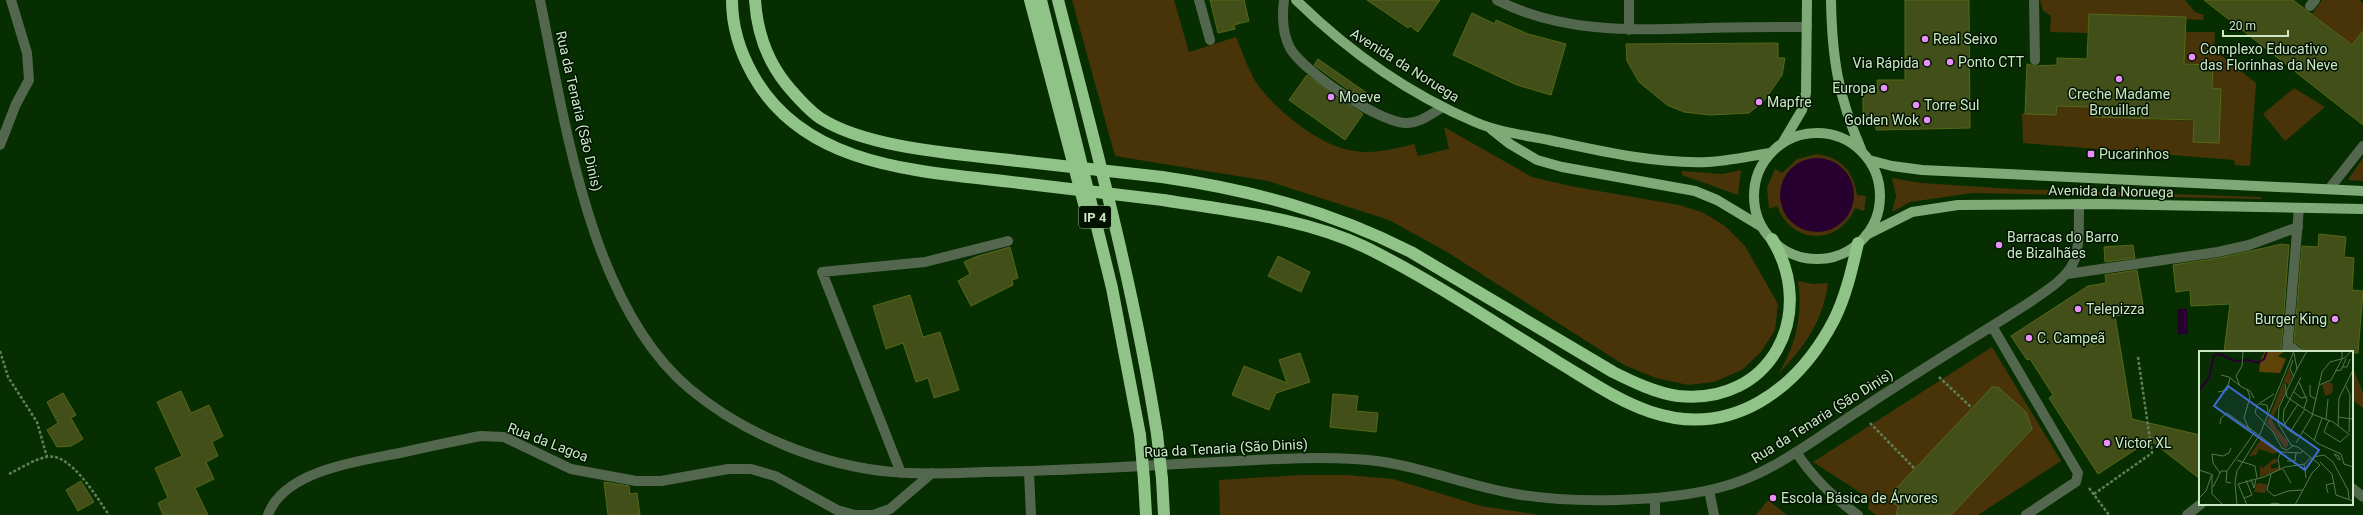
<svg xmlns="http://www.w3.org/2000/svg" width="2363" height="515" viewBox="0 0 2363 515" font-family="Roboto,sans-serif">
<rect width="100%" height="100%" fill="#062e01"/>
<path fill="#493409" fill-rule="evenodd" d="M1072 0H1174L1189 52 1236 37C1242 51 1247 66 1254 79 1272 108 1320 147 1354 151 1374 154 1394 149 1414 144L1418 156 1449 149 1444 127 1532 177 1570 186 1679 205 1704 213 1725 226 1745 246 1778 304 1775 330 1761 352 1742 370 1714 382 1688 385 1656 378 1624 365 1447 252 1389 220 1268 181 1115 156Z
M2040 0H2185L2195 12 2204 15 2203 20 2089 14 2088 33 2050 32 2051 16 2043 11Z
M2322 0H2359L2363 3V31L2352 45 2312 14Z
M2185 32H2215L2214 50 2256 83 2250 166 2235 165 2234 160 2023 143 2022 113 2056 115 2057 106 2091 107V117L2194 121 2219 143 2221 89 2212 88 2213 65 2176 63Z
M2294 88 2325 107 2285 141 2263 114Z
M1817 154C1841 157 1854 172 1857 195L1866 196 1864 211 1855 208C1839 246 1792 245 1777 206L1769 209 1767 188 1775 169 1782 173 1797 159ZM1840 167 1851 182 1853 200 1846 218 1839 224 1822 232 1788 219 1783 210Z
M2363 158V181L2348 180Z
M1741 170 1738 195 1682 175V171L1722 174Z
M1892 178 1921 183 2014 189 2261 197V199L1973 193 1910 202 1892 212 1896 196Z
M1798 281 1813 284 1828 283C1823 321 1805 347 1778 374 1796 346 1803 314 1798 281Z
M1992 347 2061 461 1978 515H1876L1868 509 1870 499 1813 462Z
M2352 365 2363 393V408L2352 400Z
M1302 475H1347L1393 479 1481 506 1540 515H1220L1219 480Z
M1768 500 1787 515H1756Z"/>
<path fill="#280030" d="M1780 195a37 37 0 1 1 74 0a37 37 0 1 1-74 0Z
M2177 309H2187L2188 334H2178Z"/>
<path fill="#434f18" stroke="#576817" d="M1210 0H1244L1249 21 1234 25 1235 29 1218 33Z
M1367 0H1440L1418 32 1410 26 1408 28Z
M1905 0H1969L1970 128 1876 130V116H1863V93H1878L1877 80H1905Z
M2204 0H2293L2352 45 2363 31V125Z
M1472 13 1495 24 1496 20 1528 34 1566 44 1551 95 1517 85 1453 55Z
M2089 14 2186 17 2184 64 2213 65 2212 88 2221 89 2219 143 2193 142 2194 120 2091 117V107L2057 106 2056 115 2025 114 2027 64 2035 66 2057 65V58L2087 59Z
M1778 43V58H1785L1782 75 1764 101 1749 113 1710 115 1684 112 1667 105 1639 82 1627 61 1626 44Z
M1318 59 1374 98 1371 103 1346 88 1314 65Z
M1307 75 1339 99 1363 114 1345 140 1289 100Z
M2319 234 2346 237 2344 257 2354 258 2352 290 2363 291 2358 353 2304 352 2302 347 2294 342 2302 246 2318 247Z
M2282 244 2289 245 2281 352H2224L2230 304 2191 306 2190 290 2176 292 2173 265 2219 258Z
M2133 245 2135 258 2105 262 2104 247Z
M1010 247 1018 278 1012 280 1013 285 971 306 958 281 970 274 964 262 978 256Z
M1278 256 1310 272 1301 292 1268 276Z
M2137 270 2144 311 2115 316 2132 419 2200 435V479L2150 440 2098 474 2049 398 2053 395 2030 359 2027 360 2011 336 2088 286 2106 283 2105 275Z
M910 295 923 337 940 332 959 390 934 398 928 378 916 382 903 343 886 349 873 306Z
M1300 353 1310 382 1276 393 1269 410 1232 395 1244 366 1287 383 1279 360Z
M1992 387H1998L2026 412 2032 429 1951 515H1896L1898 507 1892 501 1896 497 1892 493Z
M181 391 191 413 209 405 223 436 212 442 218 456 206 462 214 479 195 488 208 515H163L158 503 168 498 155 468 182 456 157 402Z
M63 393 76 415 71 418 83 439 71 446 57 447 47 430 58 423 47 402Z
M1333 394 1358 396 1356 411 1378 413 1376 432 1330 427Z
M81 481 94 502 78 511 66 490Z
M604 482 629 486 630 494 637 493 640 515H608Z"/>
<g fill="none" stroke-linecap="round" stroke-linejoin="round">
<path stroke="#5f815a" stroke-width="2.5" stroke-dasharray="3 2" stroke-linecap="butt" d="M0 351 8 377 37 422 47 457
M1939 377 1972 408
M1870 423 1915 469
M9 474C21 468 33 460 46 457 70 451 97 498 109 515
M2089 488 2109 515
M2094 494 2152 453 2138 357"/>
<path stroke="#53674f" stroke-width="10" d="M540 0C565 122 590 306 690 389 745 435 822 466 893 472 923 475 955 473 985 472 1062 471 1139 466 1216 462 1262 460 1308 456 1354 459 1410 461 1461 485 1516 494 1573 504 1662 502 1718 488 1772 475 1817 437 1863 408 1917 372 1972 339 2027 304 2079 269 2079 267 2079 204
M1199 0 1210 40
M1284 0C1282 16 1282 33 1290 48 1303 71 1378 122 1405 123 1419 124 1431 114 1443 107
M1497 0C1563 34 1636 30 1707 28 1741 27 1774 27 1807 27
M1629 0V30
M2034 0 2035 60
M2310 6 2315 0
M0 145 16 104 29 80 27 53 11 0
M2329 189 2363 146
M2067 274 2218 252 2249 245 2298 227
M1992 326 2078 473 2076 482 2071 485 2026 515
M2288 345 2298 352
M2287 352 2299 208
M1796 452C1813 478 1832 497 1858 515
M1029 472 1031 515
M901 473 822 272 925 262 1008 241
M2352 488 2363 497
M1709 490 1714 515
M1655 498V515
M268 515C284 470 360 461 400 453 427 447 454 441 481 436L504 437 571 469 636 481H661L728 469H751L775 476 837 510 855 515H873L890 509 932 473
M2187 515 2201 504"/>
<path stroke="#7fa977" stroke-width="10" d="M1296 0C1347 50 1409 94 1475 122 1498 132 1524 135 1549 140 1600 151 1655 164 1708 162 1729 161 1750 156 1771 153
M1831 0C1832 58 1838 96 1861 149
M1491 129 1510 144 1537 160 1562 167 1695 191 1717 200 1762 227
M1754 196a63 63 0 1 1 126 0a63 63 0 1 1-126 0Z
M1783 142 1802 110 1806 93 1807 0
M1869 160 1892 166 1922 170 2363 191
M1866 235 1912 212 1958 205 2100 204 2363 209"/>
<path stroke="#90c387" stroke-width="12" d="M732 0C732 27 740 52 753 75 806 170 925 171 1020 183
M755 0C757 31 766 59 786 84 796 96 807 109 820 118 868 149 961 154 1018 161
M1030 0 1088 219
M1041 0 1112 288 1140 435
M1058 0C1095 144 1134 287 1157 434
M1162 177C1251 190 1330 211 1411 252L1613 372C1633 382 1656 393 1678 396 1771 406 1818 314 1772 239
M1163 200C1230 211 1302 217 1365 247 1432 280 1495 323 1558 362 1588 380 1618 401 1651 412 1732 439 1798 389 1834 320 1846 296 1852 269 1858 243
M1162 479 1164 515
M1144 480 1146 515"/>
<path stroke="#90c387" stroke-width="12" d="M1018 161 1162 177
M1020 183 1163 200
M1157 434 1162 479
M1140 435 1144 480"/>
</g>
<g fill="#ea8dfd" stroke="#011300" stroke-width="1.5">
<circle cx="1925" cy="39" r="4"/>
<circle cx="2192" cy="57" r="4"/>
<circle cx="1950" cy="62" r="4"/>
<circle cx="1927" cy="63" r="4"/>
<circle cx="2119" cy="79" r="4"/>
<circle cx="1884" cy="88" r="4"/>
<circle cx="1331" cy="97" r="4"/>
<circle cx="1759" cy="102" r="4"/>
<circle cx="1916" cy="105" r="4"/>
<circle cx="1927" cy="120" r="4"/>
<rect x="2087" y="150" width="8" height="8" rx="2"/>
<circle cx="1999" cy="245" r="4"/>
<circle cx="2078" cy="309" r="4"/>
<circle cx="2335" cy="319" r="4"/>
<circle cx="2029" cy="338" r="4"/>
<circle cx="2107" cy="443" r="4"/>
<circle cx="1773" cy="498" r="4"/>
</g>
<g text-anchor="middle" dominant-baseline="central" stroke-width="3" stroke-linejoin="round" paint-order="stroke">
<rect fill="#011300" stroke="#8fa88b" stroke-width="1" x="1079" y="206" width="32" height="22" rx="3"/>
<g font-size="13" font-weight="bold" fill="#cce8c7">
<text x="1095" y="217">IP 4</text>
</g>
<g font-size="14" fill="#cce8c7" stroke="#011300" text-anchor="start">
<text x="1933" y="39">Real Seixo</text>
<text x="2200" y="49">Complexo Educativo<tspan x="2200" dy="16">das Florinhas da Neve</tspan></text>
<text x="1958" y="62">Ponto CTT</text>
<text x="1919" y="63" text-anchor="end">Via Rápida</text>
<text x="1876" y="88" text-anchor="end">Europa</text>
<text x="2119" y="94" text-anchor="middle">Creche Madame<tspan x="2119" dy="16">Brouillard</tspan></text>
<text x="1339" y="97">Moeve</text>
<text x="1767" y="102">Mapfre</text>
<text x="1924" y="105">Torre Sul</text>
<text x="1919" y="120" text-anchor="end">Golden Wok</text>
<text x="2099" y="154">Pucarinhos</text>
<text x="2007" y="237">Barracas do Barro<tspan x="2007" dy="16">de Bizalhães</tspan></text>
<text x="2086" y="309">Telepizza</text>
<text x="2327" y="319" text-anchor="end">Burger King</text>
<text x="2037" y="338">C. Campeã</text>
<text x="2115" y="443">Victor XL</text>
<text x="1781" y="498">Escola Básica de Árvores</text>
</g>
<g font-size="14" fill="#cce8c7" stroke="#011300">
<text transform="translate(1405 65) rotate(32)">Avenida da Noruega</text>
<text transform="translate(579 111) rotate(77)">Rua da Tenaria (São Dinis)</text>
<text transform="translate(2111 191) rotate(1)">Avenida da Noruega</text>
<text transform="translate(1822 416) rotate(-32)">Rua da Tenaria (São Dinis)</text>
<text transform="translate(548 442) rotate(21)">Rua da Lagoa</text>
<text transform="translate(1226 448) rotate(-3)">Rua da Tenaria (São Dinis)</text>
</g>
</g>
<g transform="translate(2199 351)">
<rect width="154" height="154" fill="#062e01"/>
<path d="M93 9 90 18 93 26 88 37 89 33 85 32 86 41 73 69 77 77 89 90V95L86 97 68 72ZM131 31 134 34 133 42 126 45 123 33ZM63 87 79 100 75 103 60 98 57 104 50 105ZM76 107 79 111 72 114V118L80 116 81 119 61 126V114L64 117ZM61 132 69 134 66 142 55 141 57 133Z" fill="#493409"/>
<path d="M66 0H86L79 5 87 8 81 22 60 21 61 10Z" fill="#5f4408"/>
<path fill="none" stroke="#280030" stroke-width="2" d="M0 39 10 27 15 4 21 3 36 10 50 9 59 12 65 8 68 0"/>
<path fill="none" stroke="#557850" stroke-width="1" d="M44 0 43 15 37 25 41 35 51 40 55 47M95 2 98 18 80 56 79 72 92 94 99 96 121 114M94 9 91 18 95 26M144 16H148L151 8M98 18 108 0M136 20 142 19 147 8M22 24 30 26 40 34M100 31 108 49 105 57M86 33 88 46 113 63 134 71 151 84M111 34V45L117 48M120 34 132 29 143 8V0M147 35 151 44 150 81M48 38 51 46 45 67 49 76 82 101 101 102 104 100M19 41 28 39 31 27M95 41 102 47 108 46M75 43 58 54 56 62 74 81 83 97 88 99 94 95M91 48 85 59 84 69 88 78 98 85M91 48 102 26M61 53 68 54 69 61M139 66 154 68M127 68 129 48M130 69 125 81 141 91 149 84M21 73 22 67 28 62 52 79M86 73 99 53M139 75 140 47 154 19M103 80 120 93 142 103 145 113 154 116M91 81 106 58M115 90 123 67M97 92 113 65 123 21 131 11 146 7 152 0M135 103 140 105 141 109H140ZM114 106 125 104 134 111 149 139 150 148M38 109 56 115 58 127M88 110H96L97 102M121 111 133 123 137 144 154 150M105 113 107 127M84 118 92 132M0 119 12 123M81 119 79 108 82 101M28 120 56 81M28 120 27 131 32 132M21 122 14 112 13 103 24 105 30 102 32 97M72 123 68 139 75 145 89 140 104 139M52 128 55 137 57 128M14 136 22 120H28M129 142 127 134 135 132M0 147 7 140 13 123V143L24 154M45 147 53 144 47 129M38 154 36 131 38 120 61 83 95 0M48 154 39 133 65 126 86 116 106 113 112 106M69 154 75 152 85 154M96 154 113 122 121 114"/>
<path fill="#406dd5" fill-opacity="0.15" stroke="#406dd5" stroke-width="2" d="M29 35 120 99 106 119 15 55Z"/>
<rect width="154" height="154" fill="none" stroke="#cce8c7" stroke-width="2"/>
</g>
<path d="M2223 30v6h65v-6" fill="none" stroke="#cce8c7" stroke-width="2"/>
<text x="2229" y="30" font-size="12" fill="#cce8c7" stroke="#011300" stroke-width="3" paint-order="stroke">20 m</text>
</svg>
